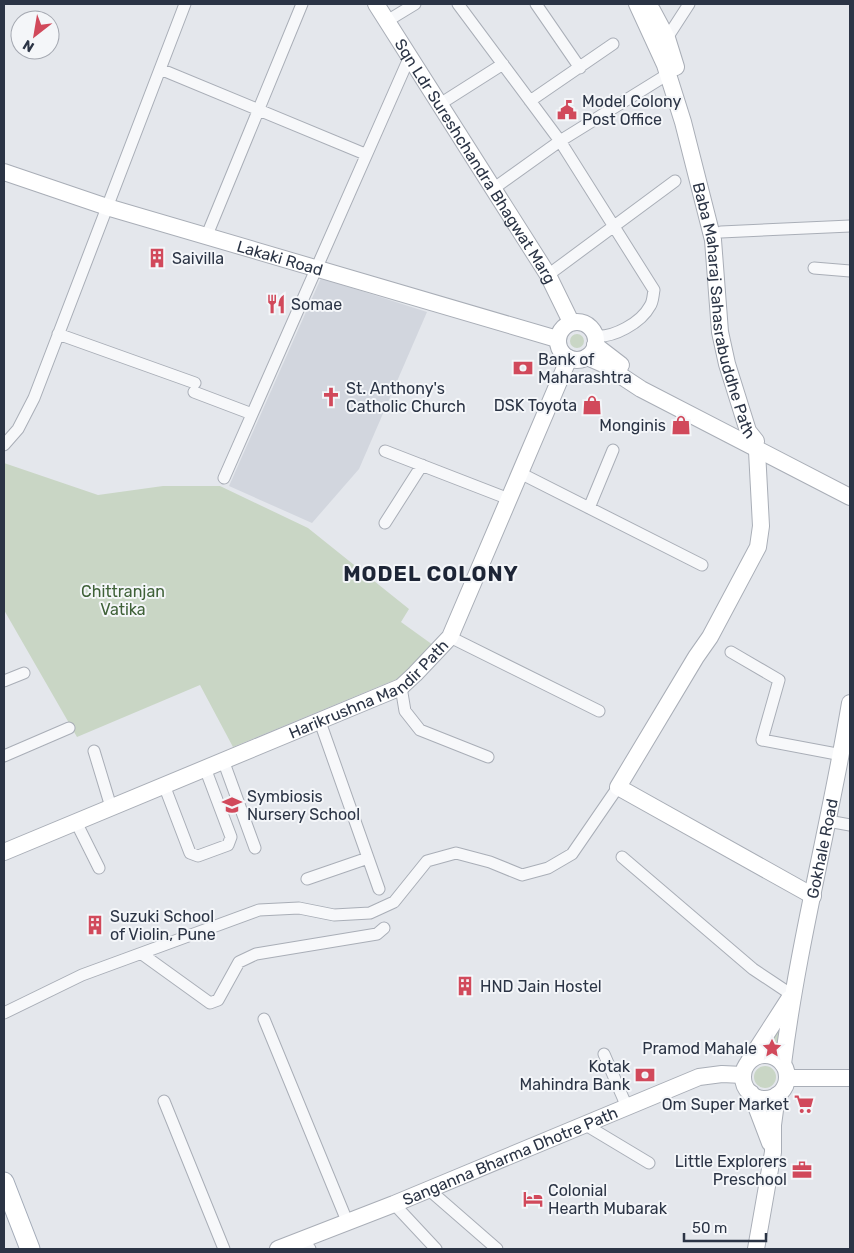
<svg xmlns="http://www.w3.org/2000/svg" width="854" height="1253" viewBox="0 0 854 1253" font-family="Rubik,sans-serif">
<rect width="100%" height="100%" fill="#e4e7ec"/>
<path fill="#d2d6de" d="M321 278 427 312 359 469 312 523 229 486Z"/>
<path fill="#c9d6c5" d="M570 341a7 7 0 1 1 14 0a7 7 0 1 1-14 0Z
M4 463 98 495 163 486H220L308 528 409 609 401 622 433 645 412 668 397 679 233 747 200 685 77 737 4 610Z
M780 1022 779 1056 763 1052Z
M754 1077a11 11 0 1 1 22 0a11 11 0 1 1-22 0Z"/>
<g fill="none" stroke-linecap="round" stroke-linejoin="round">
<defs>
<path id="street" d="M458 4 560 141 654 290C653 295 653 302 650 306 641 323 613 338 595 336
M536 4 580 68
M387 21 415 4
M667 38 689 4
M160 69 365 154
M530 101 613 44
M440 104 503 64
M493 189 560 141 673 71
M721 232 850 226
M207 235 302 4
M814 268 850 271
M548 275 675 181
M58 334 195 383
M194 392 252 414
M4 445 18 429 34 398 185 4
M385 451 509 499
M520 473 702 565
M224 478 410 56
M589 508 613 450
M385 523 422 465
M450 637 599 711
M731 652 779 680 762 740 842 755
M4 681 24 673
M401 687 405 711 420 730 488 757
M319 719 379 889
M94 751 111 807
M4 756 69 728
M223 760 255 848
M164 785 190 853 198 856 228 845 231 837 205 768
M828 821 850 825
M76 822 99 868
M622 857 753 969 792 995
M307 879 368 858
M142 954 210 1003 218 1000 239 962 256 954 377 934 384 928
M4 1013 82 975 259 910 299 908 334 915 370 913 394 902 427 861 456 853 490 862 522 875 548 868 572 854 618 787
M264 1019 347 1221
M604 1054 627 1107
M164 1101 224 1249
M584 1124 649 1163
M427 1188 497 1249
M394 1204 436 1249
M303 1239 310 1249"/>
<g id="secondary">
<path id="s1" d="M376 4 548 275 571 322"/>
<path id="s2" d="M637 4 665 65 683 122 713 240 720 332 727 364 748 431 756 441"/>
<path d="M652 10 667 38 676 67"/>
<path id="s3" d="M4 172 107 207 557 339"/>
<circle cx="577" cy="341" r="19"/>
<path d="M595 345 621 365"/>
<path d="M587 357 603 364 641 389 850 497"/>
<path d="M757 451 761 526 758 547 710 637 696 657 618 787 813 896"/>
<path id="s4" d="M4 852 401 687 415 674 450 637 569 358"/>
<circle cx="765" cy="1077" r="22"/>
<path d="M749 1061 789 999"/>
<path id="s5" d="M783 1064C798 943 830 824 850 703"/>
<path d="M787 1078H850"/>
<path d="M751 1093 770 1143"/>
<path id="s6" d="M278 1249 394 1204 699 1077 722 1074 743 1075"/>
<path d="M756 1249 773 1152V1125L777 1095"/>
</g>
<path id="primary" d="M4 1182 30 1249"/>
</defs>
<use href="#street" stroke="#a9aeb7" stroke-width="13"/>
<use href="#secondary" stroke="#a9aeb7" stroke-width="18"/>
<use href="#primary" stroke="#a3abb8" stroke-width="21"/>
<use href="#street" stroke="#f7f8fa" stroke-width="11"/>
<use href="#secondary" stroke="#fff" stroke-width="16"/>
<use href="#primary" stroke="#fff" stroke-width="19"/>
</g>
<defs>
<symbol id="civic-bare" viewBox="-9 -9 18 18"><path d="M-.6-6.5H3V-4.5H.6V-3L4-1V1h2V6H-6V1h2V-1L-.6-3ZM-1.2 2.5V6h2.4V2.5Z" fill="#d1495b" stroke="#f4f6f9" stroke-width="2.5" paint-order="stroke"/></symbol>
<symbol id="building-bare" viewBox="-9 -9 18 18"><path d="M-4-6H4V6H1V3H-1V6H-4ZM-2.5-4.3h1.7v1.8h-1.7ZM.8-4.3h1.7v1.8H.8ZM-2.5-1h1.7V.8h-1.7ZM.8-1h1.7V.8H.8Z" fill="#d1495b" stroke="#f4f6f9" stroke-width="2.5" paint-order="stroke"/></symbol>
<symbol id="restaurant-bare" viewBox="-9 -9 18 18"><path d="M-5-6h1v4h1v-4h1v4h1v-4h1v5L-1.5 .5V6h-2V.5L-5-1ZM5-6V6H3V1.5H1.5Q1.5-4 5-6Z" fill="#d1495b" stroke="#f4f6f9" stroke-width="2.5" paint-order="stroke"/></symbol>
<symbol id="bank-bare" viewBox="-9 -9 18 18"><path d="M-6-4H6V4H-6ZM0-2.3a2.3 2.3 0 1 0 0 4.6a2.3 2.3 0 1 0 0-4.6Z" fill="#d1495b" stroke="#f4f6f9" stroke-width="2.5" paint-order="stroke"/></symbol>
<symbol id="church-bare" viewBox="-9 -9 18 18"><path d="M-1.2-6h2.4v3.5h3.3v2.4h-3.3V6h-2.4V-.1h-3.3v-2.4h3.3Z" fill="#d1495b" stroke="#f4f6f9" stroke-width="2.5" paint-order="stroke"/></symbol>
<symbol id="shop-bare" viewBox="-9 -9 18 18"><path d="M-5-2.5h2.3a2.7 3.5 0 0 1 5.4 0H5L5.5 6h-11ZM-1.5-2.5h3a1.5 2.3 0 0 0-3 0Z" fill="#d1495b" stroke="#f4f6f9" stroke-width="2.5" paint-order="stroke"/></symbol>
<symbol id="school-bare" viewBox="-9 -9 18 18"><path d="M0-5L7-2L0 1L-7-2ZM-4 1L0 2.5L4 1V4Q0 6-4 4Z" fill="#d1495b" stroke="#f4f6f9" stroke-width="2.5" paint-order="stroke"/></symbol>
<symbol id="sight-bare" viewBox="-9 -9 18 18"><path d="M0-6L1.8-2.2L6-1.7L2.9 1.2L3.7 5.4L0 3.3L-3.7 5.4L-2.9 1.2L-6-1.7L-1.8-2.2Z" fill="#d1495b" stroke="#f4f6f9" stroke-width="2.5" paint-order="stroke"/></symbol>
<symbol id="supermarket-bare" viewBox="-9 -9 18 18"><path d="M-6-5.5h2.5l.6 2H6L4.5 2H-2.5L-4.4-4H-6ZM-1.5 3.2a1.3 1.3 0 1 0 .1 0ZM3 3.2a1.3 1.3 0 1 0 .1 0Z" fill="#d1495b" stroke="#f4f6f9" stroke-width="2.5" paint-order="stroke"/></symbol>
<symbol id="office-bare" viewBox="-9 -9 18 18"><path d="M-6-3h4V-5.5h4V-3h4V5H-6ZM-1-4.5V-3h2v-1.5ZM-6 0V1H6V0Z" fill="#d1495b" stroke="#f4f6f9" stroke-width="2.5" paint-order="stroke"/></symbol>
<symbol id="hotel-bare" viewBox="-9 -9 18 18"><path d="M-6-4.5h1.5V1H6V5H4.5V3h-9V5H-6ZM-4 0a1.8 1.8 0 1 1 3.6 0ZM.5 0V-2.5h3Q6-2.5 6 0Z" fill="#d1495b" stroke="#f4f6f9" stroke-width="2.5" paint-order="stroke"/></symbol>
</defs>
<g fill-rule="evenodd">
<use href="#civic-bare" x="553" y="96" width="28" height="28"/>
<use href="#building-bare" x="143" y="244" width="28" height="28"/>
<use href="#restaurant-bare" x="262" y="290" width="28" height="28"/>
<use href="#bank-bare" x="509" y="354" width="28" height="28"/>
<use href="#church-bare" x="317" y="383" width="28" height="28"/>
<use href="#shop-bare" x="578" y="391" width="28" height="28"/>
<use href="#shop-bare" x="667" y="411" width="28" height="28"/>
<use href="#school-bare" x="218" y="791" width="28" height="28"/>
<use href="#building-bare" x="81" y="911" width="28" height="28"/>
<use href="#building-bare" x="451" y="972" width="28" height="28"/>
<use href="#sight-bare" x="758" y="1034" width="28" height="28"/>
<use href="#bank-bare" x="631" y="1061" width="28" height="28"/>
<use href="#supermarket-bare" x="790" y="1090" width="28" height="28"/>
<use href="#office-bare" x="788" y="1156" width="28" height="28"/>
<use href="#hotel-bare" x="519" y="1185" width="28" height="28"/>
</g>
<g text-anchor="middle" dominant-baseline="central" stroke-width="4" stroke-linejoin="round" paint-order="stroke">
<g font-size="16" fill="#2b3445" stroke="#f4f6f9" text-anchor="start">
<text x="582" y="101">Model Colony<tspan x="582" dy="18">Post Office</tspan></text>
<text x="172" y="258">Saivilla</text>
<text x="291" y="304">Somae</text>
<text x="538" y="359">Bank of<tspan x="538" dy="18">Maharashtra</tspan></text>
<text x="346" y="388">St. Anthony's<tspan x="346" dy="18">Catholic Church</tspan></text>
<text x="577" y="405" text-anchor="end">DSK Toyota</text>
<text x="666" y="425" text-anchor="end">Monginis</text>
<text x="247" y="796">Symbiosis<tspan x="247" dy="18">Nursery School</tspan></text>
<text x="110" y="916">Suzuki School<tspan x="110" dy="18">of Violin, Pune</tspan></text>
<text x="480" y="986">HND Jain Hostel</text>
<text x="757" y="1048" text-anchor="end">Pramod Mahale</text>
<text x="630" y="1066" text-anchor="end">Kotak<tspan x="630" dy="18">Mahindra Bank</tspan></text>
<text x="789" y="1104" text-anchor="end">Om Super Market</text>
<text x="787" y="1161" text-anchor="end">Little Explorers<tspan x="787" dy="18">Preschool</tspan></text>
<text x="548" y="1190">Colonial<tspan x="548" dy="18">Hearth Mubarak</tspan></text>
</g>
<g font-size="16" fill="#2b3445" stroke="#f4f6f9">
<text stroke="none"><textPath href="#s1" startOffset="186">Sqn Ldr Sureshchandra Bhagwat Marg</textPath></text>
<text stroke="none"><textPath href="#s3" startOffset="289">Lakaki Road</textPath></text>
<text stroke="none"><textPath href="#s2" startOffset="320">Baba Maharaj Sahasrabuddhe Path</textPath></text>
<text stroke="none"><textPath href="#s4" startOffset="401">Harikrushna Mandir Path</textPath></text>
<text stroke="none"><textPath href="#s5" startOffset="219">Gokhale Road</textPath></text>
<text stroke="none"><textPath href="#s6" startOffset="250">Sanganna Bharma Dhotre Path</textPath></text>
</g>
<g font-size="16" fill="#3f6138" stroke="#f4f6f9">
<text x="123" y="591">Chittranjan<tspan x="123" dy="18">Vatika</tspan></text>
</g>
<g font-size="21" font-weight="bold" letter-spacing="1" fill="#1d2536" stroke="#f4f6f9">
<text x="431" y="573">MODEL COLONY</text>
</g>
</g>
<rect width="854" height="1253" fill="none" stroke="#2b3445" stroke-width="10"/>
<g transform="translate(35 35) rotate(211)"><circle r="24" fill="#f4f6f9" stroke="#a4a8b1"/>
<path d="M0-4L9 19L0 12L-9 19Z" fill="#d1495b"/>
<text y="-8" font-size="14" font-weight="bold" text-anchor="middle" fill="#2b3445">N</text>
</g>
<path d="M684 1233v8h82v-8" fill="none" stroke="#2b3445" stroke-width="2.5"/>
<text x="692" y="1233" font-size="15" fill="#2b3445" stroke="#f4f6f9" stroke-width="4" paint-order="stroke">50 m</text>
</svg>
